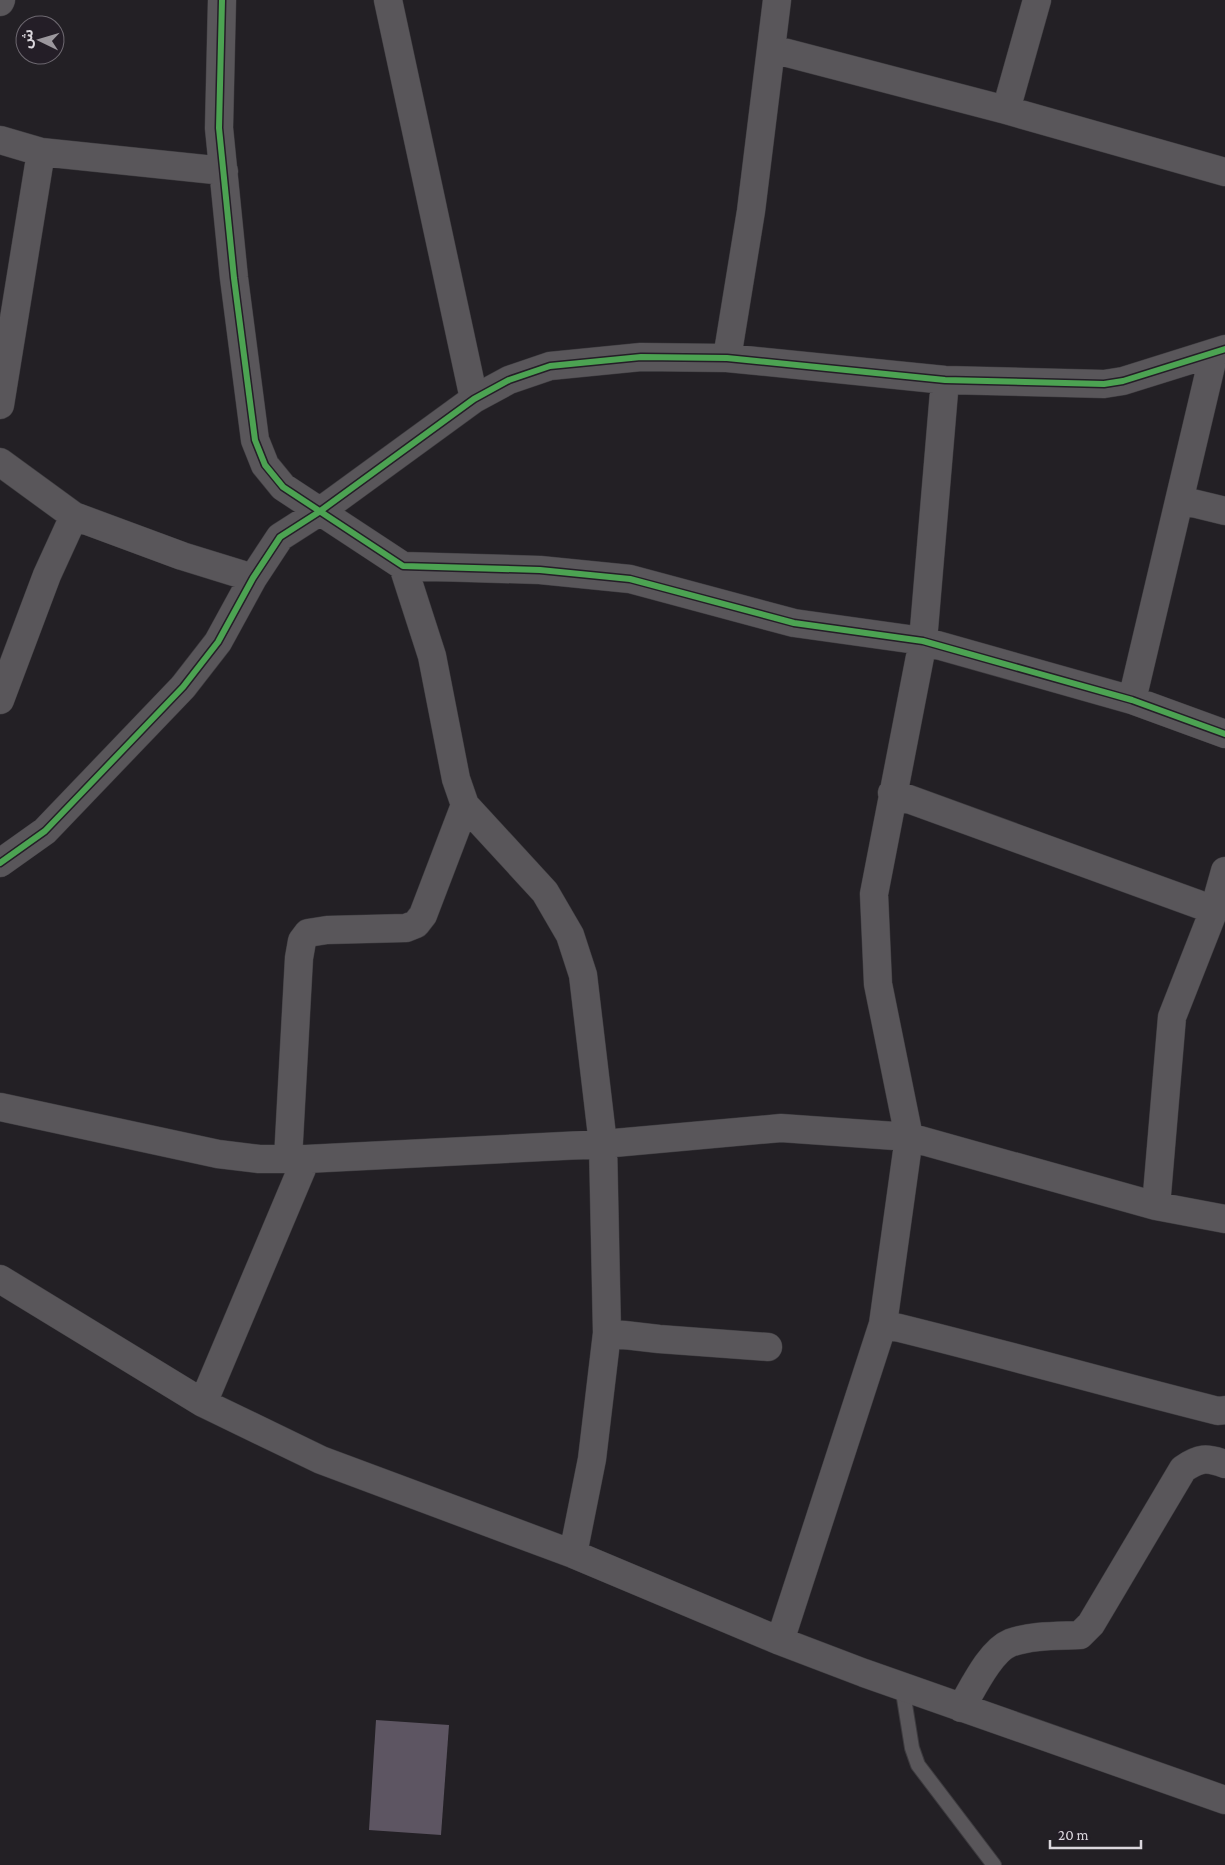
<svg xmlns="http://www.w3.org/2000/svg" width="1225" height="1865" viewBox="0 0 1225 1865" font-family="'Crimson Pro','Noto Sans Arabic',serif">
<rect width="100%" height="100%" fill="#232025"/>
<path fill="#5d5562" d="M376 1720 449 1725 441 1835 369 1830Z"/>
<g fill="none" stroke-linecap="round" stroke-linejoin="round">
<defs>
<path id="service" d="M902 1686 912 1748 918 1765 994 1865"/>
<path id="minor" d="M222 0 219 128 234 278 255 440 265 465 283 487 403 566 540 570 630 579 794 623 923 641 1132 700 1225 734
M388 0 474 399
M0 2 1 0
M772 49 1006 110 1225 172
M1006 110 1037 0
M0 140 41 152 0 405
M41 152 224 171
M727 358 751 211 777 0
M0 462 74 516 182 556 253 578
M1180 500 1225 511
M403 566 432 656 456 779 465 805 545 892 570 935 583 975 603 1144 607 1333 592 1459 573 1554
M0 700 47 575 74 516
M1132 700 1214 353
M892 793 1214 910
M0 863 45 831 183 687 218 642 253 578 280 537 319 512 474 399 509 380 550 366 641 357 727 358 945 380 1104 384 1123 381 1225 349
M0 1107 218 1154 259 1159H306L603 1144 781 1128 909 1137 1156 1206 1225 1219
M288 1159 299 958 302 941 308 933 327 930 406 928 416 924 423 915 465 805
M1156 1206 1172 1017 1214 910 1225 871
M0 1279 203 1403 321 1460 573 1554 780 1641 864 1673 1225 1800
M883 1324C995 1351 1106 1383 1218 1411L1225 1410
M607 1333 659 1339 768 1347
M203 1403 306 1159
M780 1641 883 1324 909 1137 878 984 874 894 923 641 945 380
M961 1708C972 1690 990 1651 1010 1643 1032 1635 1057 1636 1080 1635L1091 1624 1183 1469C1199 1458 1206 1457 1225 1464"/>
</defs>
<use href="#service" stroke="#3d3b3f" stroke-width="16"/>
<use href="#minor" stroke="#3d3b3f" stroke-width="29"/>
<use href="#service" stroke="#59565a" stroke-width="14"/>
<use href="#minor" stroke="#59565a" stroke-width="28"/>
<defs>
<path id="cycleway" d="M222 0 219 128 234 278 255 440 265 465 283 487 403 566 540 570 630 579 794 623 923 641 1132 700 1225 734
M0 863 45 831 183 687 218 642 253 578 280 537 319 512 474 399 509 380 550 366 641 357 727 358 945 380 1104 384 1123 381 1225 349"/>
</defs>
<use href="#cycleway" stroke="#241e27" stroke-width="9"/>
<use href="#cycleway" stroke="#4ca352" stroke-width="6"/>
</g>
<g transform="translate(40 40) rotate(275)"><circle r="24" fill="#241e27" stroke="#6d6870"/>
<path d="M0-4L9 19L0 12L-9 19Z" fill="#9b979d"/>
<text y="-8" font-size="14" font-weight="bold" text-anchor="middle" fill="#dbd7dd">ش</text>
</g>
<path d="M1050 1840v8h91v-8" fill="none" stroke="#dbd7dd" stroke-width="2.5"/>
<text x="1058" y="1840" font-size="15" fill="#dbd7dd" stroke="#241e27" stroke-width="4" paint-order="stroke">20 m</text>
</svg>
